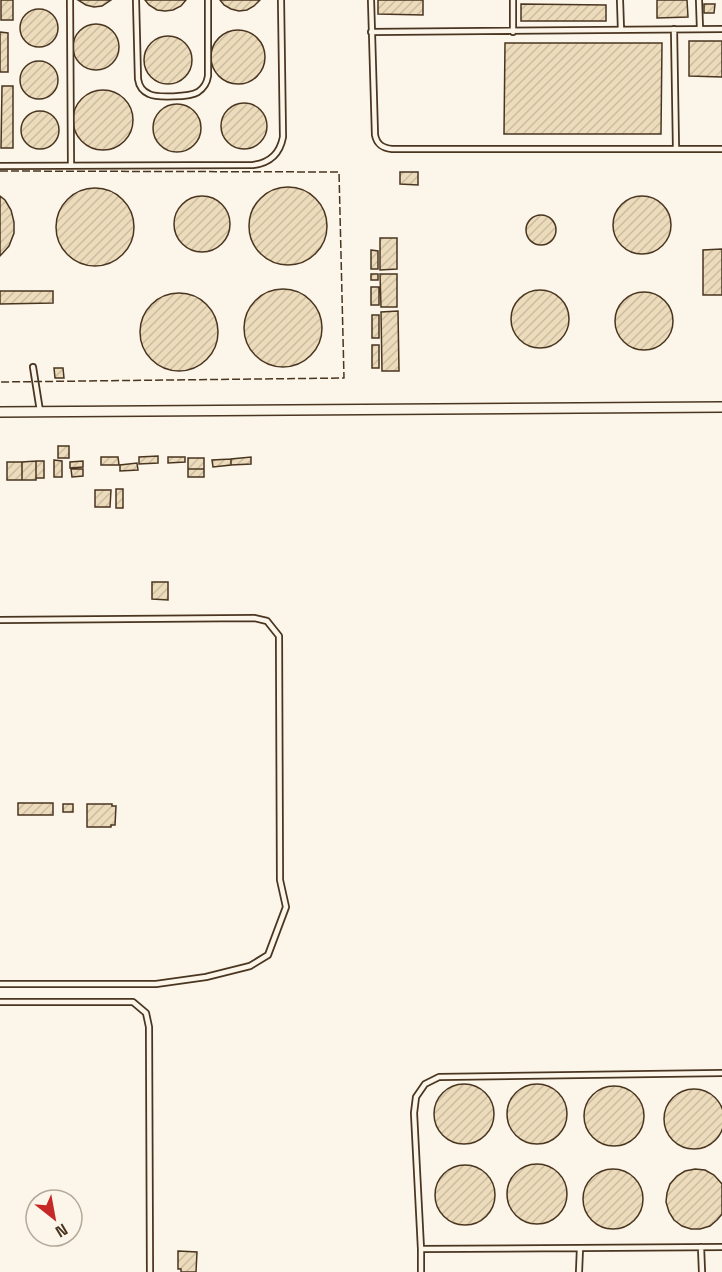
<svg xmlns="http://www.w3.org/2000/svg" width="722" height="1272" viewBox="0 0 722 1272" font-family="'Space Grotesk',sans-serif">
<defs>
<pattern id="building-hatch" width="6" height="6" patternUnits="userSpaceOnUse" patternTransform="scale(1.5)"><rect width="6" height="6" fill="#ecdcbc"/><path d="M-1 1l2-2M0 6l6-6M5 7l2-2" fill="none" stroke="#ccbda1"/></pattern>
</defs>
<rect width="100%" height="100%" fill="#fbf6e9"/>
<path fill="url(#building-hatch)" stroke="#4a3520" stroke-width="1.5" d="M1 0H13V20H1Z
M78 0H111L102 6 94 7 86 5Z
M145 0H186L181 6 173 10 165 11 157 10 149 5Z
M220 0H260L254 6 247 10 239 11 231 9 224 5Z
M378 0H423V15L378 14Z
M657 0H687L688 17 657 18Z
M521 4 606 5V21H521Z
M704 4H715L714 13H704Z
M20 28a19 19 0 1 1 38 0a19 19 0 1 1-38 0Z
M73 47a23 23 0 1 1 46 0a23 23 0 1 1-46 0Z
M211 57a27 27 0 1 1 54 0a27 27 0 1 1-54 0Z
M0 32 8 33V72H0Z
M144 60a24 24 0 1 1 48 0a24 24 0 1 1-48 0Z
M689 41H722V77L689 76Z
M505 43H662L661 134H504Z
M20 80a19 19 0 1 1 38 0a19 19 0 1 1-38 0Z
M2 86H13V148H1Z
M73 120a30 30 0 1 1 60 0a30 30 0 1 1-60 0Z
M221 126a23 23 0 1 1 46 0a23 23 0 1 1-46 0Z
M153 128a24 24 0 1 1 48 0a24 24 0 1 1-48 0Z
M21 130a19 19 0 1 1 38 0a19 19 0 1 1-38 0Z
M400 172H418V185L400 184Z
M249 226a39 39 0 1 1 78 0a39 39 0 1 1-78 0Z
M56 227a39 39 0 1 1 78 0a39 39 0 1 1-78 0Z
M613 225a29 29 0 1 1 58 0a29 29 0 1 1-58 0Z
M0 196 5 200 11 210 14 222V233L9 246 0 256Z
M174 224a28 28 0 1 1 56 0a28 28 0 1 1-56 0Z
M526 230a15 15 0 1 1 30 0a15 15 0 1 1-30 0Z
M380 238H397V269L380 270Z
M722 249V295H703V250Z
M371 250 378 251V269H371Z
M371 274H378V280H371Z
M380 274H397V307H381Z
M371 287H379V305H371Z
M244 328a39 39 0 1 1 78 0a39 39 0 1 1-78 0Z
M511 319a29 29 0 1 1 58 0a29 29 0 1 1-58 0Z
M0 291H53V303L0 304Z
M615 321a29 29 0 1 1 58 0a29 29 0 1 1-58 0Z
M140 332a39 39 0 1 1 78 0a39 39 0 1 1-78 0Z
M398 311 399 371H382L381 312Z
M372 315H379V338H372Z
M372 345H379V368H372Z
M54 368H63L64 378H55Z
M58 446H69V458H58Z
M158 456V463L139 464V457Z
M101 457H118L119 465H101Z
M168 457H185V462L168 463Z
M251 457V464L231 465V459Z
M188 458H204V469H188Z
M231 459V465L213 467 212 460Z
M54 460 62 461V477H54Z
M36 461H44V478H36Z
M36 461V480H22V462Z
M83 461V467L70 468V462Z
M7 462H22V480H7Z
M137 463 138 470 120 471V465Z
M71 469H83V476L72 477Z
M188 469H204V477H188Z
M116 489H123V508H116Z
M95 490H111L110 507H95Z
M152 582H168V600L152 599Z
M18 803H53V815H18Z
M63 804H73V812H63Z
M87 804H112V806H116L115 825H111V827H87Z
M434 1114a30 30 0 1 1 60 0a30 30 0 1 1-60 0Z
M507 1114a30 30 0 1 1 60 0a30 30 0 1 1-60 0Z
M584 1116a30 30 0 1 1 60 0a30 30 0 1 1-60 0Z
M664 1119a30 30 0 1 1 60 0a30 30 0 1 1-60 0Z
M507 1194a30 30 0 1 1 60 0a30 30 0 1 1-60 0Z
M435 1195a30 30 0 1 1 60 0a30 30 0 1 1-60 0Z
M695 1169 705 1170 714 1175 722 1184V1214L717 1220 710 1226 700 1229H691L682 1226 674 1220 669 1212 666 1202 667 1193 670 1184 677 1176 685 1171Z
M583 1199a30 30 0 1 1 60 0a30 30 0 1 1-60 0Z
M178 1251 197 1252 196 1272H181V1269H178Z"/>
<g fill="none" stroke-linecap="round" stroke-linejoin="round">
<defs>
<path id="lane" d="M70 0 71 165
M136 0 138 79C139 86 142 91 149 94 157 98 190 97 198 92 204 88 207 83 208 76V0
M371 0 375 135C377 145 383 148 392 149H722
M513 0V32
M620 0 621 30
M699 0 700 29
M674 29 676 148
M371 32 722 29
M0 166 253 165C270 163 280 153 283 137L281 0
M33 367 40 411
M0 620 254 618 267 621 279 636 280 880 286 907 268 955 250 966 206 977 156 984H0
M0 1002H133L146 1013 149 1027 150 1272
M701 1247 702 1272
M421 1249 722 1247
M421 1272V1249L414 1113 416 1097 425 1084 439 1077 722 1073
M579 1272 580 1248"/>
<path id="street" d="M0 412 722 407"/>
</defs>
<use href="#lane" stroke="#4a3520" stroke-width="8"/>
<use href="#street" stroke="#4a3520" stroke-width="12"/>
<use href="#lane" stroke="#fbf6e9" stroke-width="4.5"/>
<use href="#street" stroke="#fbf6e9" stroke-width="9"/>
<path stroke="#4a3520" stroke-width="1.5" stroke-dasharray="8 3" stroke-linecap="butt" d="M0 171 339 172 344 378 0 382"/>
</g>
<g transform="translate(54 1218) rotate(149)"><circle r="28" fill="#fbf6e9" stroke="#b4a999" stroke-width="1.5"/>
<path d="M0-4.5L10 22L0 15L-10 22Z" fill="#c62828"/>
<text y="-9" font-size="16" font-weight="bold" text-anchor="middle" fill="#4a3520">N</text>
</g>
</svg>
